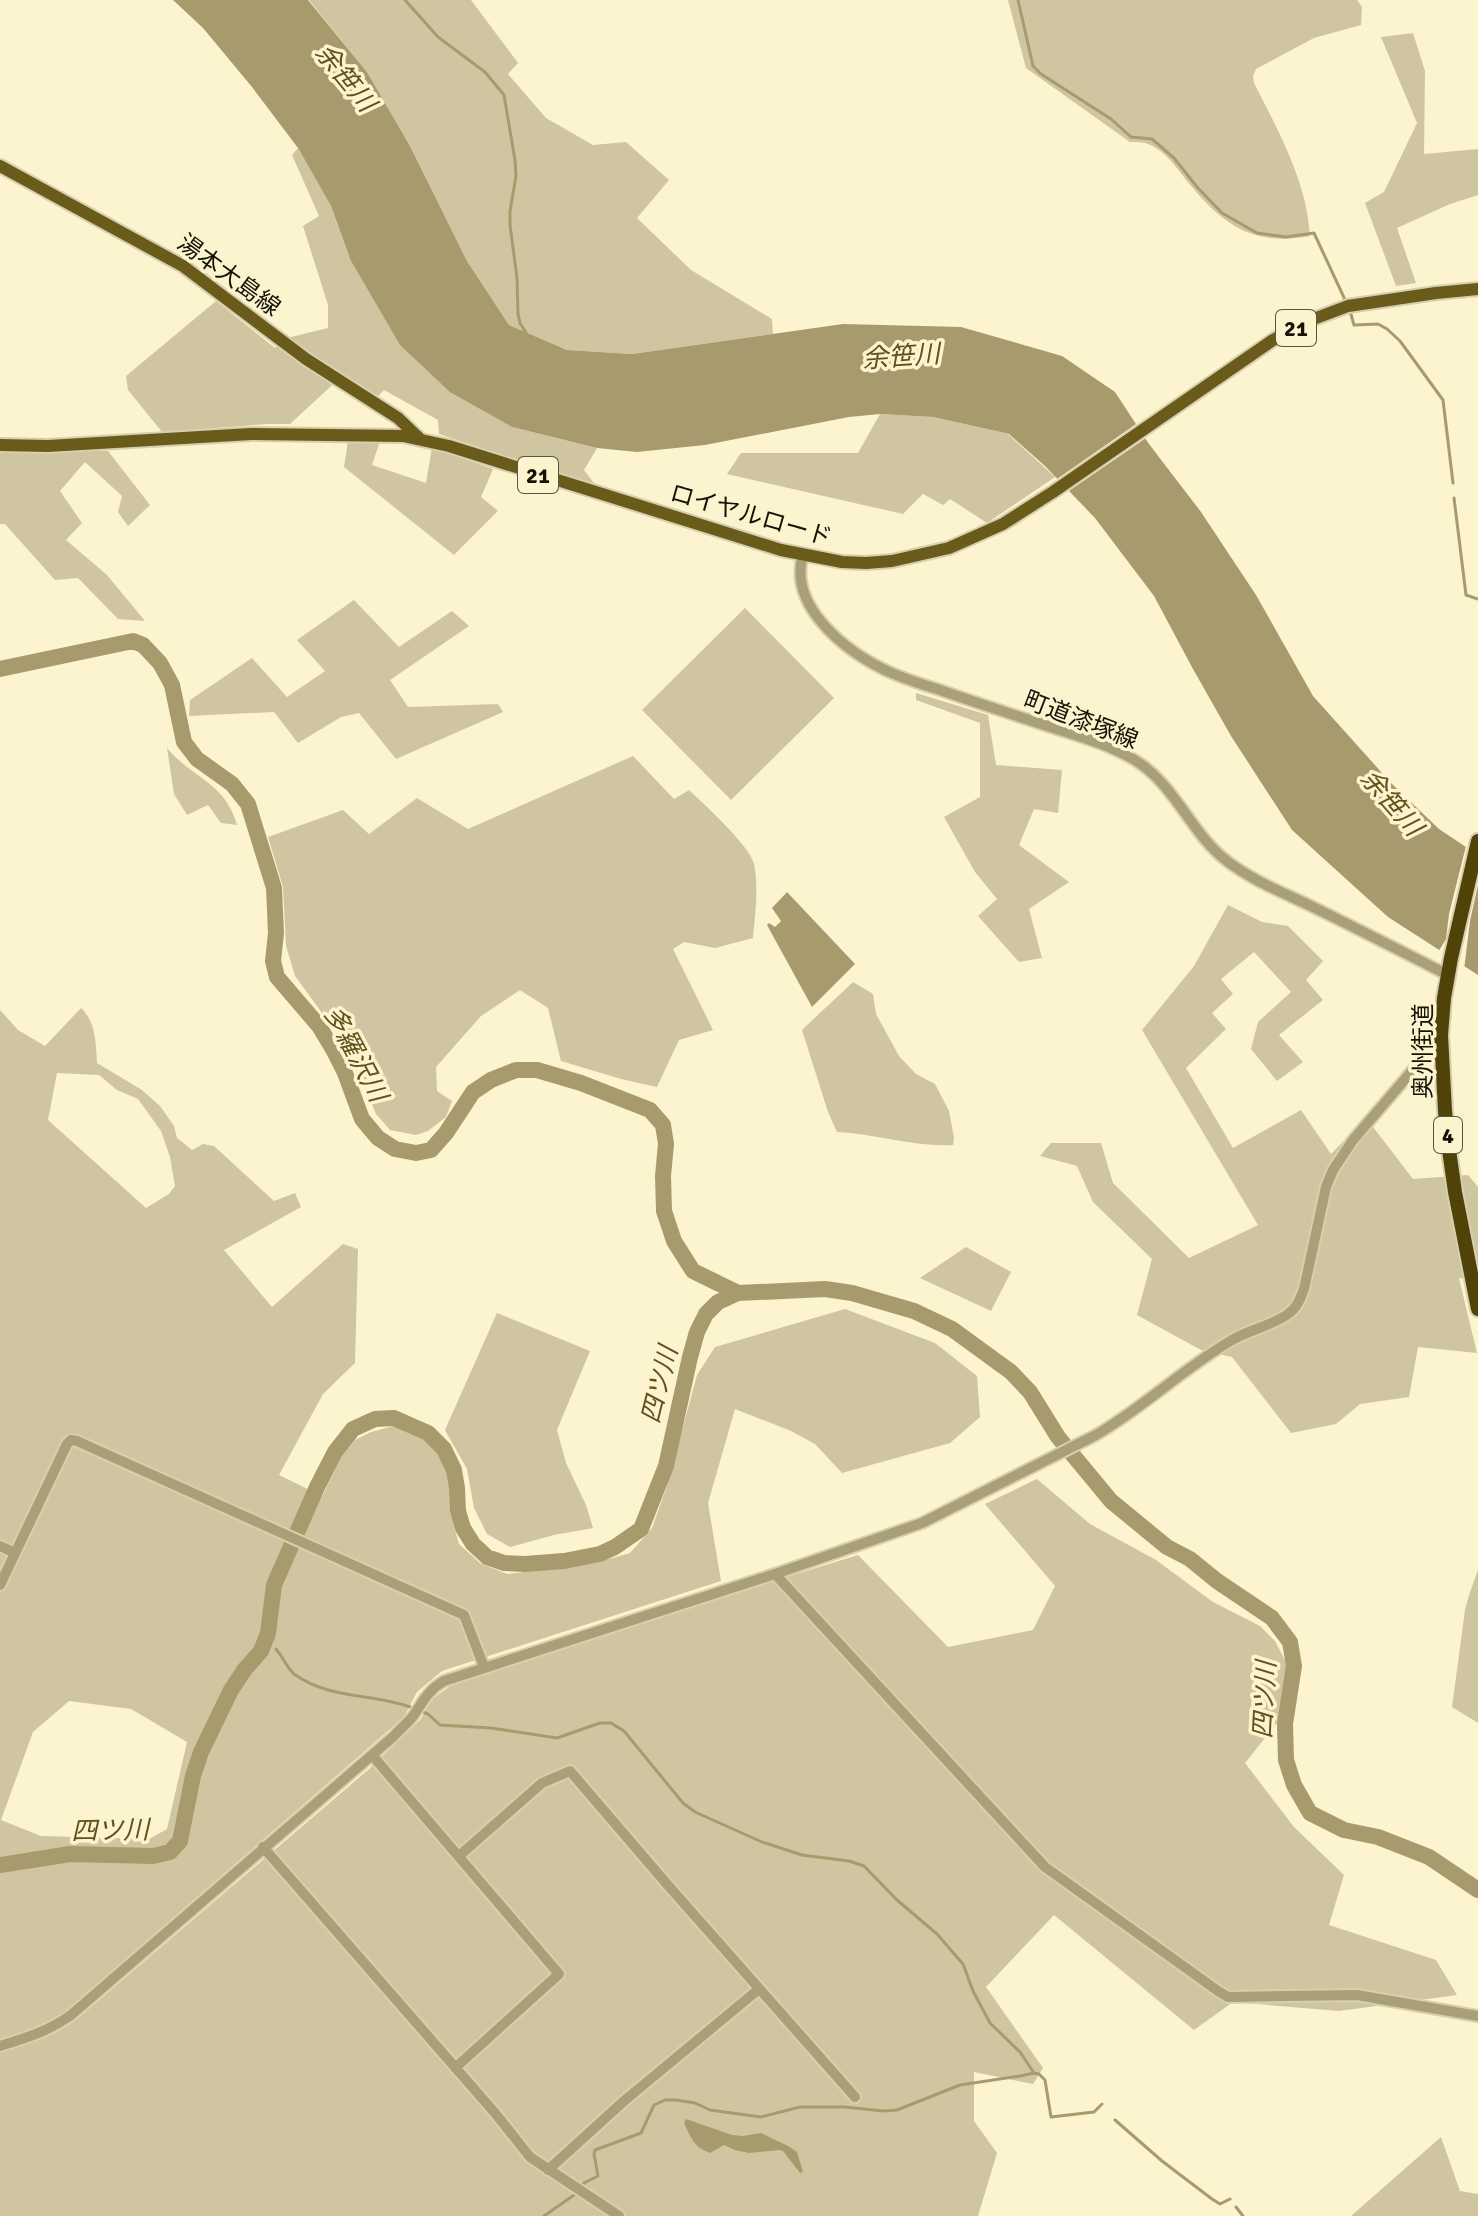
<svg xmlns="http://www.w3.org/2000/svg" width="1478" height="2216" viewBox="0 0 1478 2216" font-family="Signika,'Noto Sans JP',sans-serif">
<rect width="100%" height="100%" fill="#fcf3cf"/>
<path fill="#cfc6a1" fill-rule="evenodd" d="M309 0H471L518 63 508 74 546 118 593 145 626 142 669 180 637 218 691 270 772 319 773 334 632 354 567 350 509 325 467 261 410 146 367 72Z
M1008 0H1357L1362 7 1361 25 1314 38 1256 69 1253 76 1254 83C1278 130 1307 182 1310 236 1257 246 1226 228 1192 187 1179 172 1167 151 1148 144 1143 142 1135 142 1130 142L1026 68Z
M1413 33 1425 71 1424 154 1478 149V195L1450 204 1397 228 1416 283 1396 286 1365 203 1384 192 1417 123 1381 37Z
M298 148 331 206 349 257 512 427 597 448 584 470 596 486 439 434 438 420 384 390 377 397 342 376 290 424H268L162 432 128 390 126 376 216 301 275 348 287 338 328 328V305L303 226 319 216 292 155Z
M880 414 933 417 1008 434 1055 477 987 523 950 499 943 505 923 494 903 514 727 474 741 453H858Z
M348 441H380L372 465 426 483 432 447 493 469 481 497 498 511 454 555 344 467Z
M0 451H108L150 505 128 526 118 512 122 496 85 462 60 491 82 523 66 540 107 575 145 621 118 619 78 578 55 580 5 524H0Z
M354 600 399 647 452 611 469 626 390 680 408 707 498 704 503 712 396 759 359 713 341 717 298 743 274 712 189 716 190 700 252 658 287 697 325 671 297 640Z
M745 608 834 698 731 800 642 710Z
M916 693 988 715 996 765 1062 770 1058 813 1034 809 1019 845 1069 882 1029 909 1042 958 1019 962 978 916 997 899 975 872 944 817 980 797V723L916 700Z
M167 748C193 779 225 782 237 825L221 823 208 805 187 815 174 794Z
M633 756 674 799 689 790C703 803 751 847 754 864 759 888 755 914 753 938L715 948 684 942 673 949 713 1030 679 1040 657 1087 621 1079 561 1061 548 1008 520 990 481 1016 436 1067 437 1091 452 1101 446 1117 428 1131 416 1135 390 1130 376 1114 363 1083 336 1032 295 976 286 946 283 887 268 837 343 810 369 834 417 798 468 829Z
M1228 905 1262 922 1288 926 1323 961 1306 980 1323 1000 1279 1035 1303 1062 1277 1081 1251 1049 1258 1022 1291 992 1254 952 1221 979 1233 994 1212 1013 1226 1029 1186 1068 1233 1148 1301 1110 1331 1154 1363 1121 1373 1127 1413 1179 1468 1175 1478 1187V1280L1459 1278 1477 1353 1418 1347 1409 1397 1360 1404 1336 1424 1291 1433 1232 1357 1201 1350 1137 1315 1152 1259 1093 1202 1077 1166 1040 1156 1051 1143H1101L1113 1183 1189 1258 1258 1225 1142 1030 1194 966Z
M853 982 873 994 876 1014 899 1056 916 1074 935 1084 949 1111 954 1138 953 1145C914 1147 876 1134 837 1132L828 1112 802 1030Z
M81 1008C96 1022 96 1044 97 1063L142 1090 160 1106 174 1126 177 1138 192 1150 203 1144 214 1146 274 1201 295 1193 301 1207 224 1250 272 1307 343 1244 358 1249 355 1363 323 1394 279 1475 322 1496 342 1456 355 1440 371 1432 393 1426 414 1433 426 1440 437 1450 451 1478 450 1512 459 1544 480 1563 507 1574 595 1563 630 1553 652 1528 667 1486 697 1375 715 1347 845 1309 935 1343 977 1376 980 1417 950 1443 842 1473 815 1444 791 1431 735 1409 708 1503 721 1581 442 1671 417 1692 404 1717 64 2013 32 2032 0 2040V1010L18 1030 45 1046ZM57 1073 99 1075 117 1090 138 1099 161 1131 170 1157 175 1186 169 1194 146 1208 48 1120ZM69 1701 131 1709 187 1742 167 1829 149 1839 41 1836 1 1820 33 1732Z
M966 1247 1011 1272 991 1311 920 1278Z
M497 1313 590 1351 557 1430 566 1463 586 1505 593 1528 554 1535 510 1547 487 1534 474 1508 467 1469 445 1430Z
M1037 1479 1090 1524 1156 1560 1213 1602 1260 1626 1275 1641 1288 1666 1277 1723 1245 1763 1294 1827 1344 1875 1329 1925 1436 1960 1457 1995 1339 2011 1233 2002 1194 2030 1054 1915 986 1987 1043 2068 1033 2084 974 2072V2121L997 2153 978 2216H0V2052C28 2044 54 2037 77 2019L369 1769 421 1719 431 1700 453 1684 723 1597 858 1555 948 1647 1033 1630 1055 1586 985 1504Z
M1478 1570V1723L1452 1707 1465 1610 1469 1595Z
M1441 2137 1460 2191 1478 2194V2216H1351Z"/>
<path fill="#a79b6e" d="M173 0H308L367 72 410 146 467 261 509 325 567 350 632 354 843 324 961 327 1062 356 1115 392 1149 444 1201 512 1256 595 1313 696 1391 783 1439 829 1478 855V975L1388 917 1292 830 1231 736 1193 669 1154 596 1095 518 1045 466 1009 434 933 417 880 414 849 417 705 445 637 452 597 448 512 427 450 392 400 345 350 259 331 206 298 148 252 87 203 28Z
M787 892 855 964 812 1007 767 925 769 923 775 927 781 921 772 908Z
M686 2119 732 2135 743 2136 761 2133 788 2146 797 2152 803 2172 800 2173 783 2151 779 2150 749 2153 735 2150 724 2145 710 2153C694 2147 691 2138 684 2123Z"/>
<path fill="#fcf3cf" d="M1139 422 1149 436 1066 493 1054 481Z
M1466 846 1478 854V885L1470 921 1464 970 1437 954 1446 939 1449 914Z"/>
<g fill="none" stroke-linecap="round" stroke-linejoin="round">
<path stroke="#a79b6e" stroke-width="3" d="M405 0 438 37 485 72 504 95 515 160 516 176 510 211V225L517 278 518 314 520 323 526 333
M1018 0 1033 66 1041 74 1111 119 1131 137 1152 139 1174 158 1197 187 1222 213 1257 233 1286 237 1314 233 1347 304
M1350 311 1354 325 1378 324 1387 329 1400 341 1443 400 1453 483
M1454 498 1466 595 1478 599
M276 1649C283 1657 287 1668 294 1674 330 1700 374 1693 413 1708
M420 1711 428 1714 440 1725 491 1728 557 1738 600 1723H611L624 1731 683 1803 695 1812 762 1842 802 1855 849 1861 864 1866 897 1900 937 1934 963 1964 973 1991 990 2023 1020 2052 1034 2073
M1115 2120 1162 2161 1212 2199 1220 2204 1230 2199
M581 2187 584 2183 598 2176 594 2154 595 2150 641 2133 654 2105 665 2100H676L695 2103 710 2110 761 2117 800 2107H844L884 2111 897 2110 960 2085 1020 2076 1034 2073 1039 2074 1045 2080 1051 2117 1094 2112 1102 2104
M1236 2207 1243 2216
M544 2216 577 2193"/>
<path stroke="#a79b6e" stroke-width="16" d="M0 669 133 641 143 645 160 663 172 685 184 742 197 759 232 784 248 804 274 888 276 933 273 961 277 977 319 1026 334 1051 345 1073 362 1119 378 1138 395 1149 416 1153 431 1150 446 1133 473 1092 491 1080 516 1070H537L581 1083 650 1110 663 1125 666 1144 663 1176 664 1211 674 1241 693 1271 738 1293
M0 1865 70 1854 153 1856 170 1852 180 1841 193 1776 201 1752 231 1690 245 1669 261 1651 268 1633 274 1585 317 1487 335 1452 353 1429 375 1419 394 1418 428 1433 444 1449 454 1470 457 1488 458 1511 463 1528 473 1544 487 1557 504 1563 525 1564 564 1561 600 1554 615 1547 641 1529 666 1466 690 1357 697 1332 706 1314 718 1302 738 1293 825 1289 852 1293 914 1311 952 1329 1011 1372 1030 1392 1058 1437 1111 1501 1167 1547 1190 1559 1217 1581 1272 1618 1290 1642 1294 1666 1285 1724 1286 1760 1294 1785 1310 1813 1344 1830 1378 1837 1429 1857 1478 1890"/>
<defs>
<path id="minor" d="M803 555C788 605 843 649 883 669 901 678 921 684 940 690 980 704 1020 717 1060 730 1085 738 1111 746 1133 759 1175 783 1190 833 1227 861 1253 881 1284 893 1313 907 1358 929 1403 952 1448 975
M0 1546 15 1553
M775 1574 1045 1867 1218 1991 1228 1997 1357 1995 1478 2016
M0 1585 67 1444 71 1440 77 1441 464 1615 484 1667
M372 1755 559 1974 455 2068
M263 1847 495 2113 530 2157 619 2216
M459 1856 542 1783 570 1771 666 1883 855 2097
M0 2046C26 2038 49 2031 71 2015L394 1736C400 1729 408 1723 413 1716 423 1702 428 1690 444 1681L775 1574 922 1523 1096 1435C1144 1407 1184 1368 1232 1340 1249 1330 1271 1326 1288 1314 1297 1308 1300 1299 1304 1289L1326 1187 1333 1170 1353 1140 1418 1064 1429 1057 1442 1054
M548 2170 624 2101 759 1989"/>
<path id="major" d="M0 166 183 266 306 359 398 418 419 438
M0 445 48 446 251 434 403 436 449 446 781 550 842 562 866 563 892 561 949 548 1003 524 1053 492 1273 340 1311 320 1348 306 1436 293 1478 289"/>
<path id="highway" d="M1478 841 1451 958 1444 998 1441 1035 1445 1111 1449 1150 1455 1192 1478 1309"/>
</defs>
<use href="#minor" stroke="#d7cfaf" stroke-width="14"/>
<use href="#major" stroke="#d7cfaf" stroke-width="16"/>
<use href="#highway" stroke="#d7cfaf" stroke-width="18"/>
<use href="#minor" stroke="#aaa078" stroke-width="10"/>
<use href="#major" stroke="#6a5b1a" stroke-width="12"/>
<use href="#highway" stroke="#504308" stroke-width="14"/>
</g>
<g text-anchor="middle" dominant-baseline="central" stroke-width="7" stroke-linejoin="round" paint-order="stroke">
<g fill="#fcf3cf" stroke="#5b5642" stroke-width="2">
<rect x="1276" y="310" width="40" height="36" rx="6"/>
<rect x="518" y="457" width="40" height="36" rx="6"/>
<rect x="1434" y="1117" width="28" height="36" rx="6"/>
</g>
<g font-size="22" font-weight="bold" fill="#161206">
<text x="1296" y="328">21</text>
<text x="538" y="475">21</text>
<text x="1448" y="1135">4</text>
</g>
<g font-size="24" fill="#161206" stroke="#fcf3cf">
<text transform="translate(229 275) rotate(36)">湯本大島線</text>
<text transform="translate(751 515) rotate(16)">ロイヤルロード</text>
<text transform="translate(1081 720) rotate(21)">町道漆塚線</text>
<text transform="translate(1423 1051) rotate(-90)">奥州街道</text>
</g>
<g font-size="26" font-style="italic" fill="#5f521b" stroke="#fcf3cf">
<text transform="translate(345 78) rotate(51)">余笹川</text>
<text transform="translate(901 357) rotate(-4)">余笹川</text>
<text transform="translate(1391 803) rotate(49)">余笹川</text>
<text transform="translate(355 1054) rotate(62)">多羅沢川</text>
<text transform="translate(660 1385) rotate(-76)">四ツ川</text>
<text transform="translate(1265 1700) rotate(-87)">四ツ川</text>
<text transform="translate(110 1831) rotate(-1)">四ツ川</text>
</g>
</g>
</svg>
